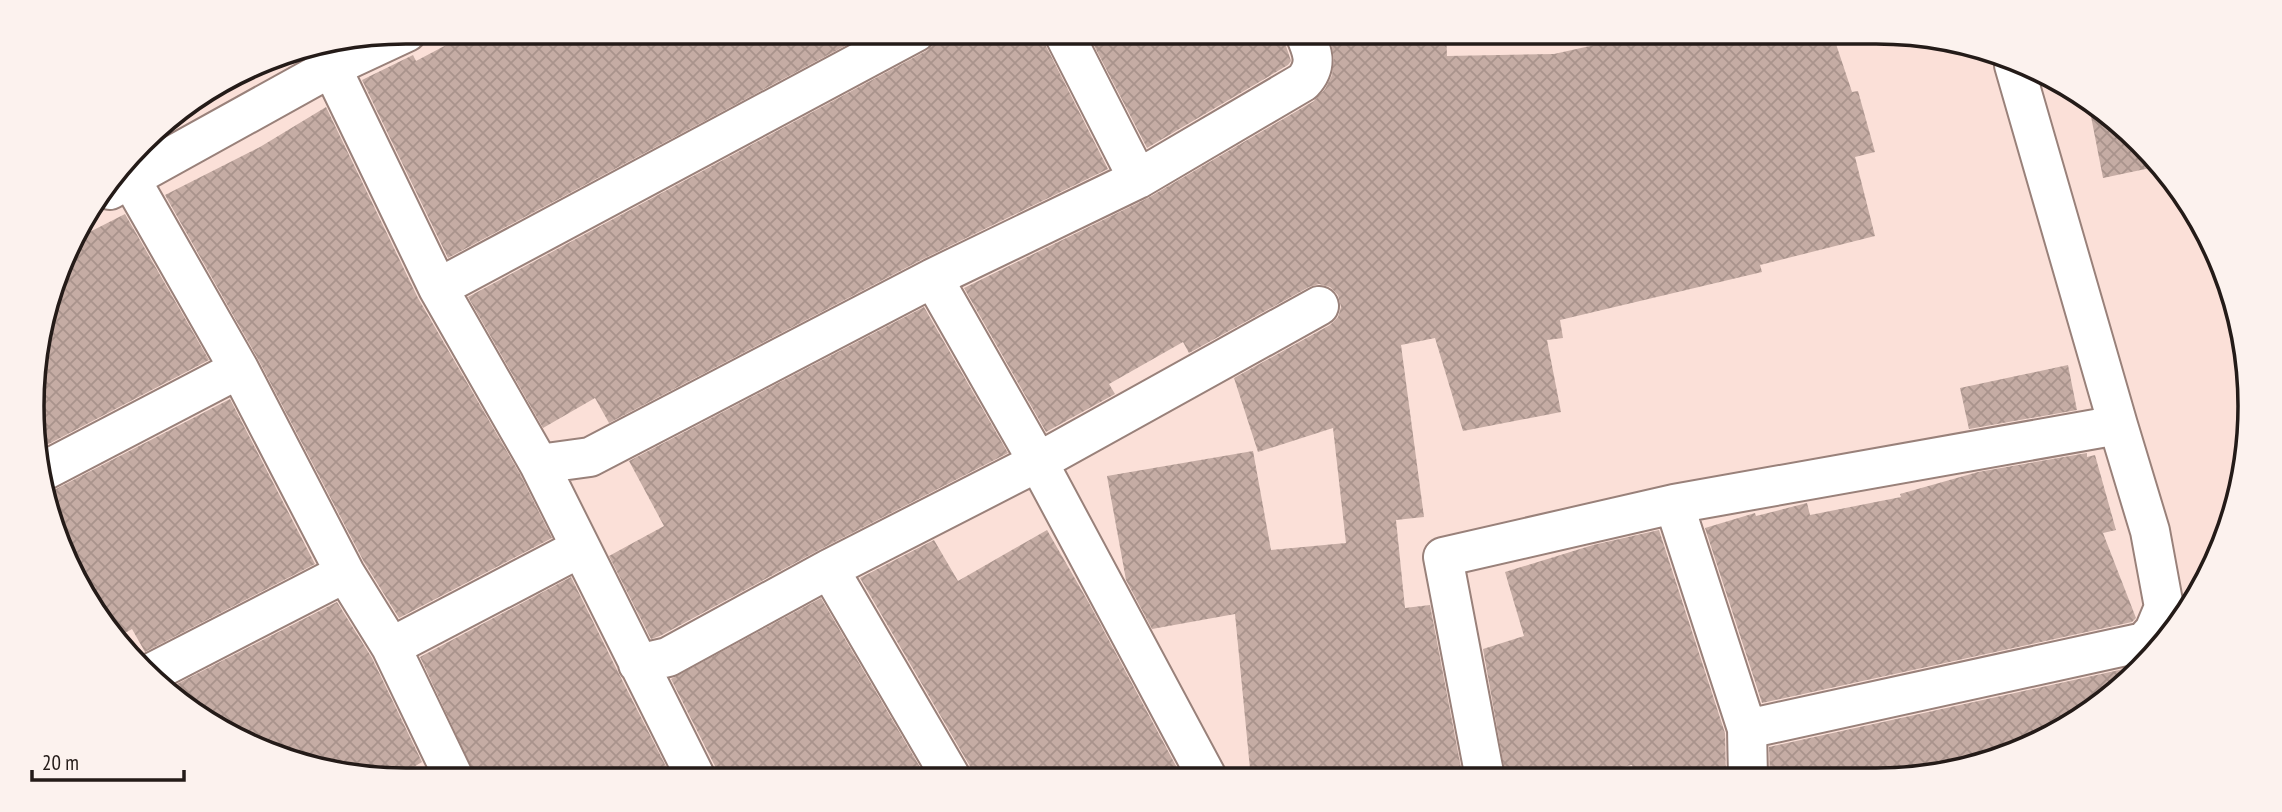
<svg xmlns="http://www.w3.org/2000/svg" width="2282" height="812" viewBox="0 0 2282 812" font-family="'PT Sans Narrow',sans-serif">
<defs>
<pattern id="building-cross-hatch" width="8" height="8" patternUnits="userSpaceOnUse" patternTransform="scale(1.75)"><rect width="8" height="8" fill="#c5aca4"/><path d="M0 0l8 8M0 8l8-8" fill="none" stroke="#a9938c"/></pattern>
</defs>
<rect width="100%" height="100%" fill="#fbe0d8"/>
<path fill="url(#building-cross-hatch)" d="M471 32H871L448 258 362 80 413 55 416 61Z
M938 32H1041L1044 42 1108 169 923 259 609 423 595 398 543 428 468 297 926 51 935 43Z
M1087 32H1256L1262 41 1284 40 1291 61 1288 65 1147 148Z
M1422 32H1446L1447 56 1554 54 1653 32H1832L1852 92 1858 91 1875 152 1855 157 1875 236 1760 265 1762 272 1560 320 1563 338 1547 340 1561 412 1463 431 1435 338 1401 345 1424 517 1396 520 1405 608 1430 605 1463 778 1251 779 1235 614 1152 629 1126 580 1107 476 1253 451 1271 550 1346 543 1333 428 1258 452 1234 378 1330 325 1338 317 1341 307 1338 295 1330 287 1319 284 1309 287 1189 353 1183 342 1109 384 1115 394 1046 432 964 288 1148 198 1314 101 1325 89 1332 75 1334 58 1330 37Z
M2088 101 2104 109 2155 167 2103 178Z
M326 107 418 298 520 474 552 538 399 618 364 562 258 359 165 195 260 147Z
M125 214 209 360 41 448 35 357 70 242Z
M924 307 1008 453 819 550 660 636 651 639 609 556 664 526 629 461Z
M2068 365 2077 410 1969 429 1960 388Z
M230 399 315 564 145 652 132 629 118 637 95 614 44 503V493L52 491Z
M2087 453V457L2095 455 2116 530 2103 533 2136 618 2132 622 1762 703 1705 528 1755 513 1756 516 1807 503 1810 515 1901 497 1900 494 1978 472Z
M1047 530 1089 603 1183 779H974L971 768 860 578 934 540 958 581Z
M1659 530 1725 733 1726 778H1635L1632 765 1566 778H1506L1483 649 1524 636 1505 572 1593 545Z
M571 577 617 670 673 780H478L476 777 420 657Z
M821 598 927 779 719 780 717 770 671 679Z
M337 602 372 658 422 762 394 779 309 768 198 717 169 688Z
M2142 665 2123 687 2041 742 1925 777 1770 778 1769 747Z"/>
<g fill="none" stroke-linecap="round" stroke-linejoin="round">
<defs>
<path id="minor" d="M1063 32 1138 179
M322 48 438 288 539 464 697 780
M131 180 239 369 345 573 391 647 455 780
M110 190 332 67 407 32
M933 278 1038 462 1208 779
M438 288 916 32
M539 464 590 457 933 278 1138 179 1303 82C1319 65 1312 50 1304 32
M42 472 239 369
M1674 504 1747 729 1748 778
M829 569 952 779
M391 647 580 548
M638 664 668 657 829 569 1038 462 1319 306
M153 672 345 573
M1747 729 2144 642 2154 631 2164 607 2150 531 2118 425
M1485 778 1443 557 1674 504 2118 425 2014 65"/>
</defs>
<use href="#minor" stroke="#99817a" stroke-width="42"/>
<use href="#minor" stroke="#fff" stroke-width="38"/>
</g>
<path d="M0 0H2282V812H0ZM406 44H1876A362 362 0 0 1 2238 406V406A362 362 0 0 1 1876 768H406A362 362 0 0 1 44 406V406A362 362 0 0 1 406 44Z" fill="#fcf2ee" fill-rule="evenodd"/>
<path fill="none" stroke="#241b18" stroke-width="3.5" d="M406 44H1876A362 362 0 0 1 2238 406V406A362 362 0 0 1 1876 768H406A362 362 0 0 1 44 406V406A362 362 0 0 1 406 44Z"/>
<path d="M32 770v10h152v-10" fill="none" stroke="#241b18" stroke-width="3.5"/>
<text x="42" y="770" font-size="21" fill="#241b18" stroke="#fcf2ee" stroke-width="5" paint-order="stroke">20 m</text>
</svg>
